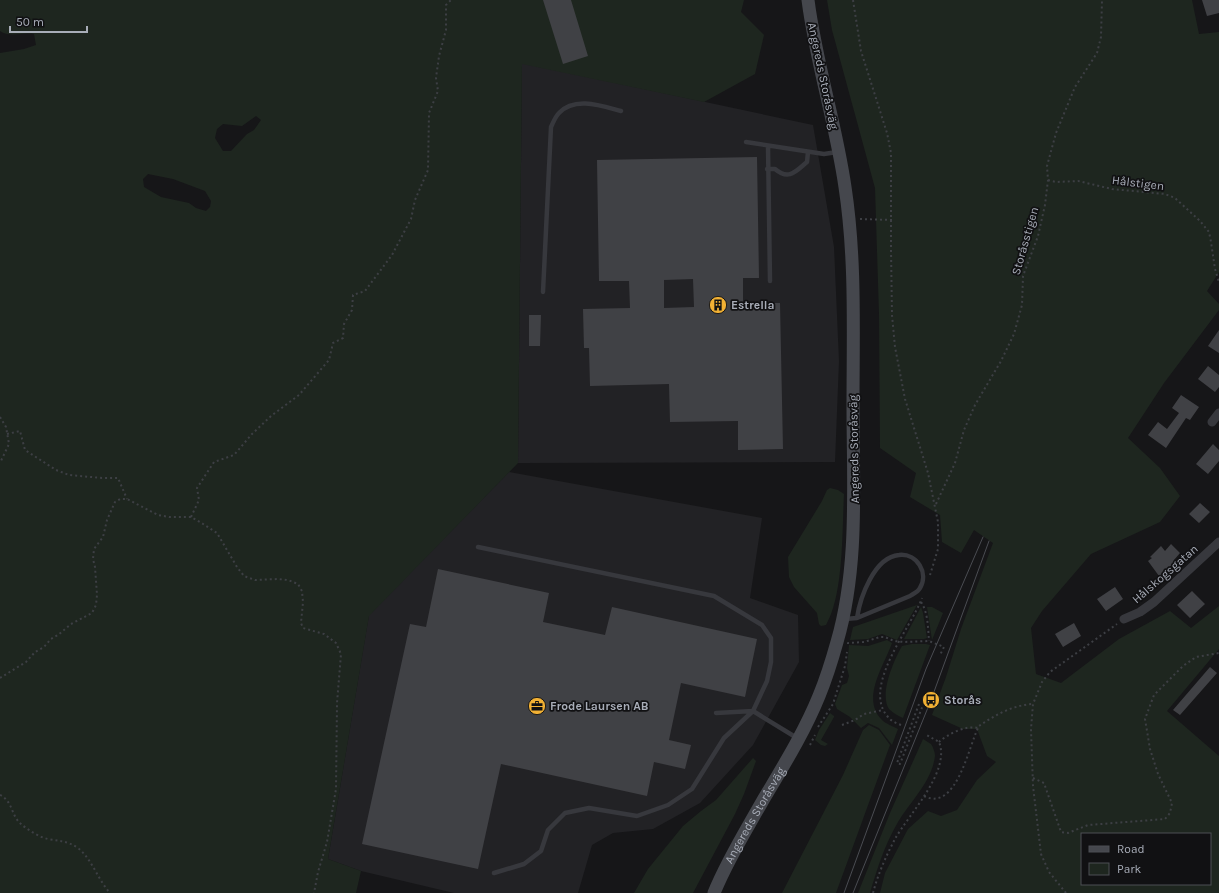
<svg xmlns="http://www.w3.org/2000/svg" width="1219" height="893" viewBox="0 0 1219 893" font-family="Karla,sans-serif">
<rect width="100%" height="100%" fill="#161618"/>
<path fill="#222225" d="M522 63 813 125 834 247 839 361 835 462 518 463Z
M509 472 762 518 750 598 798 615 799 662 753 745 700 803 653 829 613 833 592 845 578 893H454L361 871 328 859 369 615Z"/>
<path fill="#1e261f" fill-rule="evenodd" d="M0 0H744L741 12 764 35 755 74 704 102 522 64 518 463 369 616 328 859 361 871 356 893H0V53L24 49 36 45 34 34C22 32 10 38 0 31ZM256 116 261 120 254 130 247 134 231 151H223L215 138 217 129 223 124 242 126ZM148 174 173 179 205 191 211 201 210 207 206 211 196 208 189 203 161 197 144 187 143 179Z
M827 0H1192L1199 34 1219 32V272L1207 291 1219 304V310L1164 383 1128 438 1160 468 1180 496 1160 522 1091 554 1042 611 1031 628 1036 674 1061 683 1119 639 1170 611 1191 628 1219 606V649L1167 711 1219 756V893H880L885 873 908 829 928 811 941 816 957 810 977 780 996 762 987 756 977 729H963L932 715 946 677 961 629 993 543 974 530 961 553 942 542 940 515 910 497 916 473 880 448 879 314 875 188 832 30ZM1082 834H1210V884H1082Z
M830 488 838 490 844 494C842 530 844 594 826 625L821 626 819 624 817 613 794 587 789 577 788 557 822 501 827 490Z
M917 605 897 640 882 634 868 639 850 640 853 627Z
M921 607 923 613 927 638 924 639H904Z
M927 607H932L943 613 932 640Z
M887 640 892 643C885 664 860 699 882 720 886 724 893 726 898 729L892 745 879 728 868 723 861 728 850 717 837 709 835 704 842 685 847 683 849 676 847 668 849 645 868 646Z
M912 644H926L930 645 903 718C898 716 893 713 889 709 879 694 894 660 902 646Z
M830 713 834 716V717L821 740 828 744 825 746 821 745 815 740 819 730Z
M869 725 879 730 890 745 836 893H782L843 775 863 730Z
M923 739 931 744C933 747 935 752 935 756 932 781 911 801 898 822 885 844 877 869 870 893H858L890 813Z
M753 758 756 761 744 794 735 814 693 893H634L648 869 683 826 701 811 716 800Z"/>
<path fill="#404145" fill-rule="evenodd" d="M543 0H571L588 56 563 64Z
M1202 0H1219V13L1207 16Z
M757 157 759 278H743V303H780L783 449 738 450V421L670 422 669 384 590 386 589 348H584L583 309 630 308 629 281H599L597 160ZM693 279 694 307 664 308V280Z
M529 315H541L540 346H529Z
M1219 330V353L1208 346Z
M1208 366 1219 375V387L1215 392 1198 379Z
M1181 395 1199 407 1190 420 1186 418 1166 448 1148 435 1158 422 1167 429 1179 413 1172 408Z
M1213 444 1219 450V461L1208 474 1196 464Z
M1200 503 1210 512 1199 523 1189 514Z
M1171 544 1180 553 1174 560 1176 562 1166 572 1159 576 1148 561 1152 558 1150 557 1161 546 1165 551Z
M438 569 549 593 543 622 605 635 612 607 757 639 745 697 681 683 669 740 691 745 685 769 654 762 647 796 501 764 478 869 362 844 410 624 426 627Z
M1115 587 1123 599 1106 611 1097 599Z
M1192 591 1205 604 1190 618 1177 605Z
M1074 623 1081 636 1063 647 1055 634Z
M1210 667 1217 673 1180 715 1173 710Z"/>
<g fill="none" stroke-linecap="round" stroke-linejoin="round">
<path stroke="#3d3f44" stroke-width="2" stroke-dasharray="2 3" stroke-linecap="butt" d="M853 0 861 51 887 133 891 153V250L892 315 895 347 905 399 928 473 938 522V549L930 575
M1048 180 1056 182 1078 181 1112 189 1165 194 1175 198 1200 221 1209 232 1211 242 1215 269 1219 282
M860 219 892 220
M0 417 6 427 9 444 0 463
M7 434 20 431 25 450 56 470 69 475 102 478H118L127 499
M936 504 955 463 964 430 975 405 1001 361 1014 334 1022 305 1023 276 1038 236 1045 205 1048 180 1047 166 1056 133 1075 87 1097 53 1101 37 1102 0
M191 517 199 500 197 488 214 462 234 455 252 434 271 416 299 395 329 360 333 343 343 338 344 324 352 310 353 295 365 291 392 255 411 219 415 200 428 170 429 113 438 91 436 78 439 56 446 30V5L451 0
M921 602C928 612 928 628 929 641
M848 644V643L864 642 880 637H885L894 641 904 642 929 641 944 647 940 655
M0 678 26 662 35 652 44 647 51 639 58 635 71 624 92 613 96 605 97 595 95 567 93 559 94 549 103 537 107 520 115 502 120 499H127L158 515 169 517H191L200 522 217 533 237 567 244 576 255 580 278 579 288 580 298 584 302 591 303 602 301 623 303 628 324 634 336 643 341 654 337 703 336 789 327 842 318 872 314 893
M919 704 897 763 900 764 923 705
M842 725 855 720 864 714 883 710
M901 725C896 723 891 721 888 717 861 687 911 628 922 598
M818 727 833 704 845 666 847 652
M939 742C948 734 965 725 978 728
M810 745 815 735
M1033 778 1044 783 1061 832 1068 833 1088 825 1165 819 1170 813 1172 803 1158 774 1150 749 1145 719 1154 695 1183 666 1196 657 1219 653
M0 795C13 801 11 816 21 824 28 830 39 837 48 839 59 841 68 841 78 848 92 859 98 880 110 893
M924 796C957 813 969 744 979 726 995 715 1013 705 1033 704
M873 893C878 874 886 856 895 839 909 814 951 771 939 742L925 734
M1066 893 1049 872 1041 854 1033 786 1031 729 1033 704 1042 682 1050 672 1117 624"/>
<path stroke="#37383d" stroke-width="4.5" d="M746 142 824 154 837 152
M768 146 770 281
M767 169H775C789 181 796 171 807 162L808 152
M543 292 551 127C553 123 555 117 559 113 575 96 602 106 621 111
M478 547 714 596 762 625 771 638V662L767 681 753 711 724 738 692 789 668 805 637 816 589 808 565 813 548 830 541 851 524 864 494 873
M845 619 857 618 910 596C913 594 918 592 920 588 929 573 917 553 899 555 874 557 860 598 857 618
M753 711 797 738
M716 713 753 711"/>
<path stroke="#37383d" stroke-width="9" d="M1212 422 1219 413
M1124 619 1140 612 1154 602 1219 542"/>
<path stroke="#45474d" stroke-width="13" id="s1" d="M714 893C727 861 745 832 762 802 782 768 804 733 819 696 826 679 832 660 837 642 859 566 853 485 853 406 853 334 856 259 845 187 836 124 816 63 808 0"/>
<path stroke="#4a4c52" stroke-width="1" d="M844 893 926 669 983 537
M853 893 931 700 989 541"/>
</g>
<defs>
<symbol id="building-disc" viewBox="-11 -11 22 22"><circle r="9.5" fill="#f2b134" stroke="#111113"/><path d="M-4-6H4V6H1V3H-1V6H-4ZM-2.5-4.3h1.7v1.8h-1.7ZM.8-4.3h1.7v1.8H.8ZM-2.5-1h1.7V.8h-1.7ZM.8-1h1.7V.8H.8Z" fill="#111"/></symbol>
<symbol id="bus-disc" viewBox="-11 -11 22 22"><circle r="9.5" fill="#f2b134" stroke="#111113"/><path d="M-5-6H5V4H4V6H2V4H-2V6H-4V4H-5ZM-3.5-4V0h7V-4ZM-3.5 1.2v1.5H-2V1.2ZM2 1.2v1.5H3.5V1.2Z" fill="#111"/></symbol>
<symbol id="office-disc" viewBox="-11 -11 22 22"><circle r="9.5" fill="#f2b134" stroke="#111113"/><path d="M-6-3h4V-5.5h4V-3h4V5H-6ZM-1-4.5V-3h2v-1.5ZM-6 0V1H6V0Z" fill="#111"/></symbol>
</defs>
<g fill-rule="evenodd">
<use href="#building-disc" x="708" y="295" width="20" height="20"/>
<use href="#bus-disc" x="921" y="690" width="20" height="20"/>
<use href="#office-disc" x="527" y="696" width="20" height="20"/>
</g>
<g text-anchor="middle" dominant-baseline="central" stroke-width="3.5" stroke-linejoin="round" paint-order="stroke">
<g font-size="12" fill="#a8adb8" stroke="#111113">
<text transform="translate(823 76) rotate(78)">Angereds Storåsväg</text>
<text transform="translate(1138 183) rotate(7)">Hålstigen</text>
<text transform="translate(1025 241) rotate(-74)">Storåsstigen</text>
<text transform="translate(854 449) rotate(-91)">Angereds Storåsväg</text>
<text transform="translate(1165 574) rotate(-41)">Hålskogsgatan</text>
<text stroke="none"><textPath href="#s1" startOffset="88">Angereds Storåsväg</textPath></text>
</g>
<g font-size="12" font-weight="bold" fill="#a8adb8" stroke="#111113" text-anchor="start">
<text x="731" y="305">Estrella</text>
<text x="944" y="700">Storås</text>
<text x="550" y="706">Frode Laursen AB</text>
</g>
</g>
<rect x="1081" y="833" width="130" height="52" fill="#111113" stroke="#4d4f55"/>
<rect x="1089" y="846" width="20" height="6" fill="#45474d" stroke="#4d4f55"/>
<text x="1117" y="853" font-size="12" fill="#a8adb8">Road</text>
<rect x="1089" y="863" width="20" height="12" fill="#1e261f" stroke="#4d4f55"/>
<text x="1117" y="873" font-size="12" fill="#a8adb8">Park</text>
<path d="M10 26v6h77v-6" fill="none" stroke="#a8adb8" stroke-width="2"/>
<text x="16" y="26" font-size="12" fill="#a8adb8" stroke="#111113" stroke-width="3" paint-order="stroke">50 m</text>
</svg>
